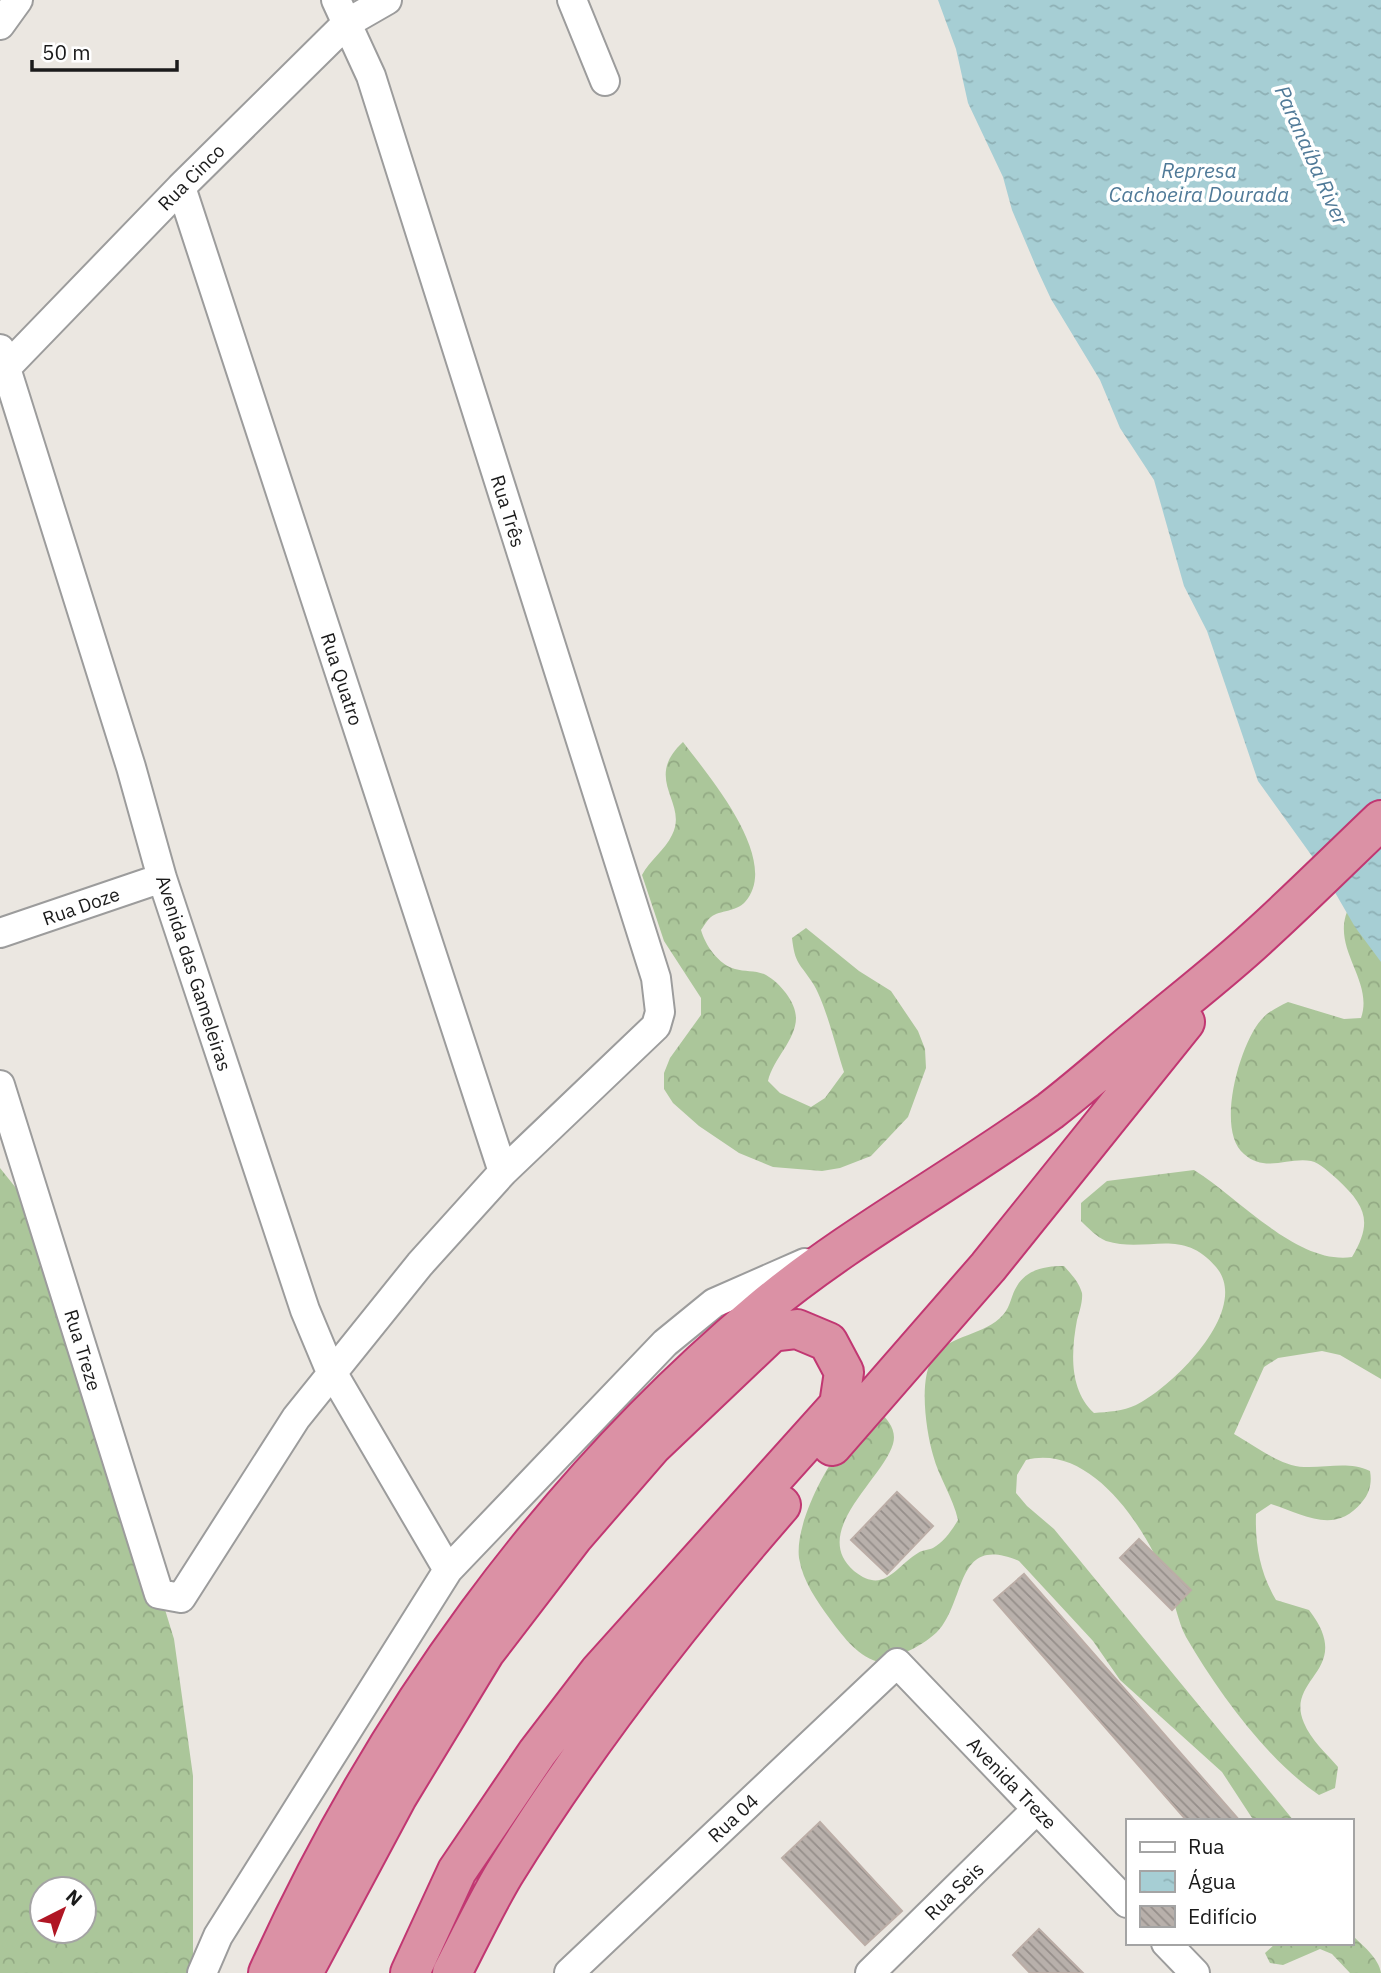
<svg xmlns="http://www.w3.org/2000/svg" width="1381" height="1973" viewBox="0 0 1381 1973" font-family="'IBM Plex Sans',sans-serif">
<defs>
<pattern id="forest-crowns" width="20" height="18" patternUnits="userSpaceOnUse" patternTransform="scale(1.75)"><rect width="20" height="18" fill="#abc69a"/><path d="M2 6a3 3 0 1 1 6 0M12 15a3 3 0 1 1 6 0" fill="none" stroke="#93aa84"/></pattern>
<pattern id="water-ripples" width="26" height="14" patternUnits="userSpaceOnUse" patternTransform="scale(1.75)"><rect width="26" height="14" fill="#a6ced4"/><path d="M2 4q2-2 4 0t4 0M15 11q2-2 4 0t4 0" fill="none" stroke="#8eb0b5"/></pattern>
<pattern id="building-back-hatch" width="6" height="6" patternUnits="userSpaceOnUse" patternTransform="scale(1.75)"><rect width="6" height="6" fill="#b8b0ab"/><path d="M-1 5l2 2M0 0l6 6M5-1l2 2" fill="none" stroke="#958e8a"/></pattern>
</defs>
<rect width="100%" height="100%" fill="#ebe7e1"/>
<path fill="url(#forest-crowns)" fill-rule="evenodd" d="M683 742C708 775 782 861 745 902 736 912 720 910 711 917 707 920 704 926 701 930 705 945 719 965 735 969 745 972 756 970 766 975 780 983 796 1002 796 1018 796 1040 773 1059 768 1081L780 1093 811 1107 825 1098 844 1072C836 1048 825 1001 812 982 799 962 795 964 792 938L806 928 859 971 891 991 918 1031 925 1049 926 1068 908 1117 871 1156 840 1168 822 1171 773 1167 739 1153 699 1126 673 1103 664 1089V1073L670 1058 701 1015V998L664 941 642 875C650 860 665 850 672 835 689 802 642 780 683 742Z
M1352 902 1381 920V1379L1340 1355 1322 1351 1278 1358 1264 1367 1234 1434C1254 1445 1280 1466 1304 1467 1328 1468 1348 1461 1370 1471 1372 1482 1370 1493 1362 1502 1335 1535 1305 1515 1271 1504L1256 1514C1255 1545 1260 1573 1276 1600L1309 1610C1356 1671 1284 1677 1304 1723 1311 1740 1326 1753 1338 1767L1335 1788 1319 1795C1267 1760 1218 1692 1186 1637 1177 1620 1175 1600 1167 1582 1147 1530 1092 1443 1026 1460L1017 1475 1016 1493 1027 1506 1054 1529 1294 1821H1254L1222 1772 1120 1680 1093 1641 1019 1561C958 1535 966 1593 942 1626 929 1644 902 1654 882 1663 858 1657 845 1639 830 1619 817 1601 803 1582 799 1558 795 1525 824 1469 844 1445 855 1433 868 1422 879 1411 888 1420 897 1430 893 1444 883 1479 809 1532 854 1571 884 1595 895 1567 918 1553 922 1550 928 1550 933 1548 944 1542 952 1530 958 1520 953 1497 939 1478 933 1455 926 1430 918 1378 934 1356 950 1335 985 1335 1003 1315 1011 1306 1011 1295 1017 1286 1027 1269 1046 1266 1064 1266 1071 1274 1079 1282 1082 1293 1083 1301 1079 1313 1077 1320 1071 1352 1069 1390 1094 1413 1108 1412 1123 1411 1136 1405 1173 1387 1252 1309 1216 1267 1181 1226 1148 1254 1106 1241 1097 1237 1088 1228 1081 1221V1203L1107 1181 1194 1170C1238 1197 1297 1265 1352 1257 1373 1222 1366 1206 1337 1179 1330 1173 1320 1163 1311 1161 1288 1157 1265 1173 1244 1154 1215 1130 1240 1044 1261 1020 1269 1011 1278 1007 1288 1002L1344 1019 1361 1018C1375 978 1325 945 1352 902Z
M0 1168 48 1228 174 1639 193 1776V1973H0ZM42 1889H84V1931H42Z
M1351 1934C1362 1945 1379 1958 1381 1973H1350L1332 1954 1320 1949 1283 1965 1270 1963 1265 1953 1276 1943H1351Z"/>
<path fill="url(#water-ripples)" d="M938 0H1381V962L1355 927 1322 870 1258 781 1207 631 1184 586 1154 480 1120 428 1100 380 1051 299 1037 269 1012 210 1003 177 968 103 956 49Z"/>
<path fill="url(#building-back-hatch)" stroke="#bbada6" stroke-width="2" d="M897 1492 933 1526 887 1574 851 1540Z
M1139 1539 1191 1590 1172 1610 1120 1558Z
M1024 1574 1240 1821H1187L994 1600Z
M820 1822 902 1911 865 1945 782 1858Z
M1039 1929 1083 1973H1030L1013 1955Z"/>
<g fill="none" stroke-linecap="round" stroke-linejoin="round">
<defs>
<path id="minor" d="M572 0 605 81
M0 25 18 0
M181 187 503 1172
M0 349 131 767 162 878 305 1310 328 1365 448 1570
M6 368 181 187 347 23 387 0
M0 933 162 878
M0 1085 159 1594 181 1598 296 1418 420 1264 503 1172 656 1026 660 1012 656 978 371 76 336 0
M1166 1943 1195 1973
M202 1973 218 1936 448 1570 665 1343 714 1303 805 1263
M569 1973 897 1663 1127 1903
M870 1973 1037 1809"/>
<path id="highway" d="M832 1446 988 1267 1185 1022
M268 1973C382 1721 549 1488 761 1310 851 1235 955 1180 1050 1111 1080 1088 1109 1062 1138 1038 1177 1005 1219 973 1257 938 1299 900 1340 859 1381 820
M303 1973 397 1797 485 1652 574 1536 652 1446 772 1332 797 1329 828 1342 844 1372 839 1405 599 1672 537 1753 457 1871 410 1973
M452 1973C469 1940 485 1906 504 1874 585 1743 680 1621 781 1505"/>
</defs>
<use href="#minor" stroke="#9c9c9c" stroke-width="32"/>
<use href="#highway" stroke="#c13772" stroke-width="42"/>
<use href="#minor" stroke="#fff" stroke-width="28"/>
<use href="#highway" stroke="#db91a5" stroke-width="38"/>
</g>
<g text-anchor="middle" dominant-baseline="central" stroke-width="7" stroke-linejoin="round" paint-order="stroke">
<g font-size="19" fill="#1b1b1b" stroke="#fff">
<text transform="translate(191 177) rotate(-45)">Rua Cinco</text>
<text transform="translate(508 511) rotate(73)">Rua Três</text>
<text transform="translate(342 679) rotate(72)">Rua Quatro</text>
<text transform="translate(81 906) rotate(-19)">Rua Doze</text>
<text transform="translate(194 973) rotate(72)">Avenida das Gameleiras</text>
<text transform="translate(83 1350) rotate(73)">Rua Treze</text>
<text transform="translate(1012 1783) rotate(46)">Avenida Treze</text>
<text transform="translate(733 1818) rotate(-43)">Rua 04</text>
<text transform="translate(954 1891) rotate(-44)">Rua Seis</text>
</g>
<g font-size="21" font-style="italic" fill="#507a98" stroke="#fff">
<text transform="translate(1312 155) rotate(66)">Paranaíba River</text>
<text x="1199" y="170">Represa<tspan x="1199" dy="24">Cachoeira Dourada</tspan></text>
</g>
</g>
<rect x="1126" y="1819" width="228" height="126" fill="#ffffff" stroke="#a4a4a4" stroke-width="2"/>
<rect x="1140" y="1842" width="35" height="10" fill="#ffffff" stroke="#a4a4a4" stroke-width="2"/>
<text x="1188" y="1854" font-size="21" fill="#1b1b1b">Rua</text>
<rect x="1140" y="1871" width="35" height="21" fill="url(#water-ripples)" stroke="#a4a4a4" stroke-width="2"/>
<text x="1188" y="1889" font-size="21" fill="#1b1b1b">Água</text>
<rect x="1140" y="1906" width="35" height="21" fill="url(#building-back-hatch)" stroke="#a4a4a4" stroke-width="2"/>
<text x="1188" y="1924" font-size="21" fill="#1b1b1b">Edifício</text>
<g transform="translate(63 1910) rotate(42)"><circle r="33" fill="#ffffff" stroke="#a4a4a4" stroke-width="2"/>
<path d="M0-5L12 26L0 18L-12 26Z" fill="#b01624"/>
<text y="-10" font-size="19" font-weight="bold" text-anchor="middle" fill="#1b1b1b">N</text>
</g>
<path d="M32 60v10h145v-10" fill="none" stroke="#1b1b1b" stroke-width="3.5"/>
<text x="42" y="60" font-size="21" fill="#1b1b1b" stroke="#ffffff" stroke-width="5" paint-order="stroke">50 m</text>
</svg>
